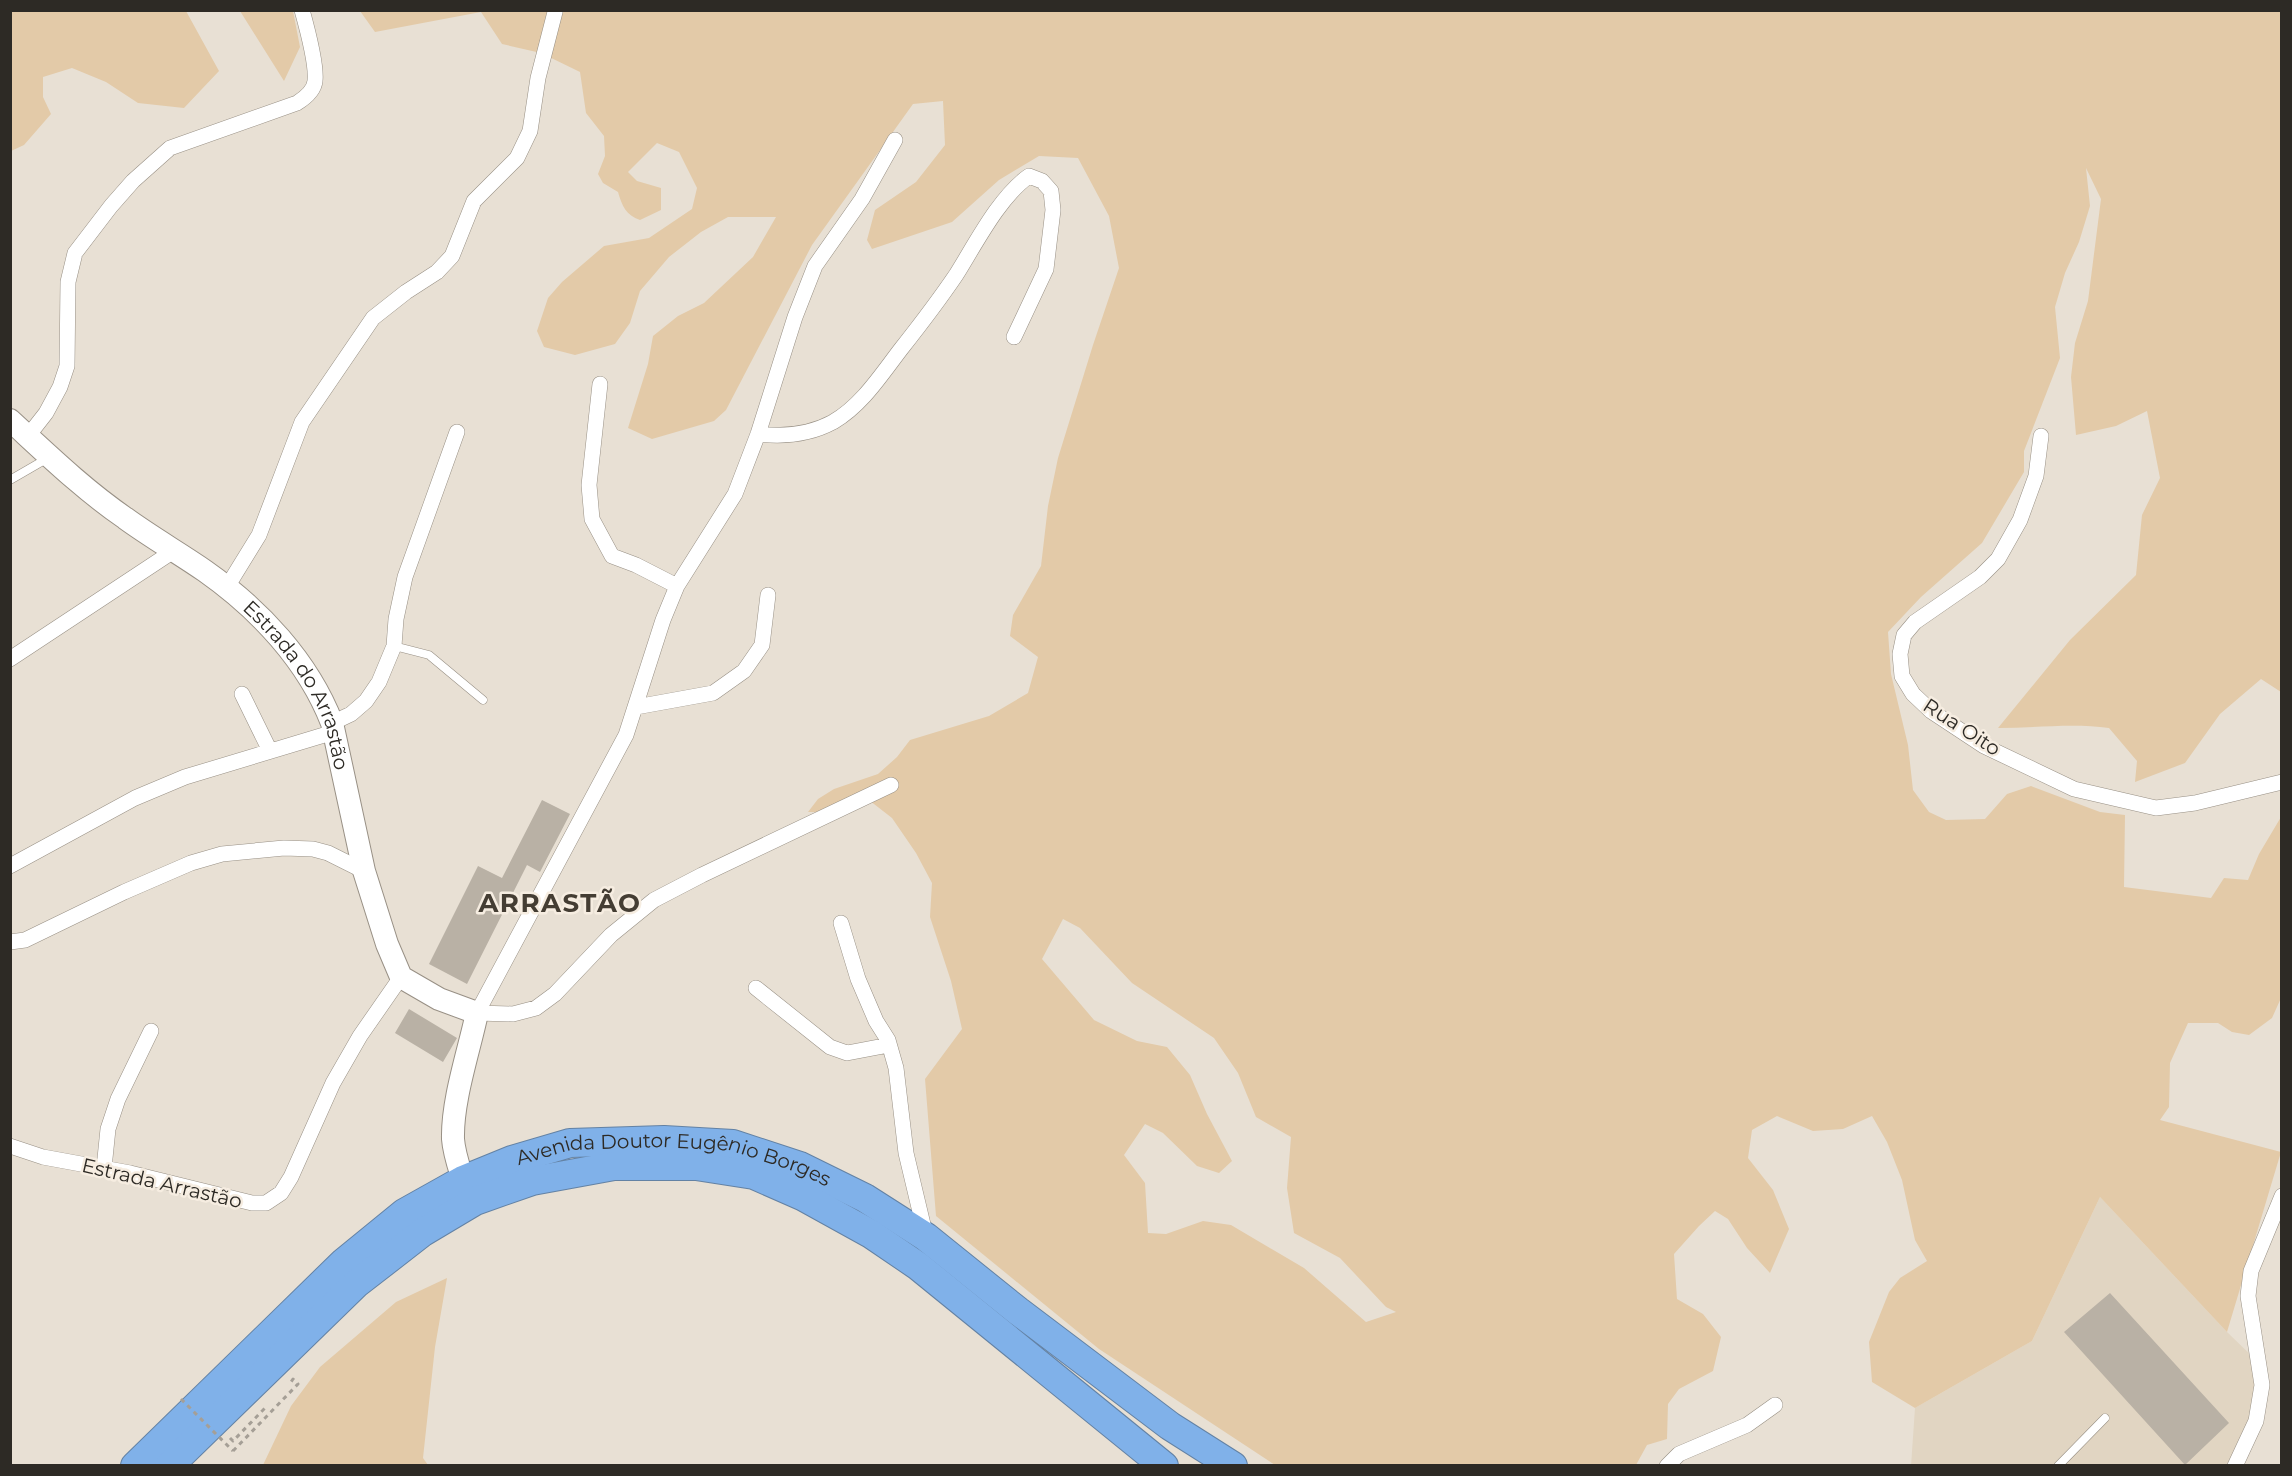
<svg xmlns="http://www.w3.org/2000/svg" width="2292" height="1476" viewBox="0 0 2292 1476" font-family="Montserrat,sans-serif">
<rect width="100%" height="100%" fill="#e8e0d4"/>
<path fill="#e1d5c2" d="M2100 1197 2227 1332 2257 1361 2254 1409 2230 1465 1911 1466 1915 1408 2032 1341Z"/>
<path fill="#e3caa8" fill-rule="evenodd" d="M11 10 186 11 219 71 184 108 138 103 106 82 72 68 43 77V97L51 114 24 145 11 151Z
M240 11H293L300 47 284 81Z
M360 11H2281V692L2261 679 2220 714 2185 763 2135 782 2137 761 2109 728C2073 723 2035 728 1998 728L2070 640 2136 575 2142 515 2160 478 2147 411 2116 426 2076 435 2071 377 2075 343 2088 301 2101 199 2086 168 2090 206 2079 242 2065 273 2055 307 2060 358 2024 451V472L1982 543 1921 597 1888 632 1891 674 1908 745 1913 790 1929 812 1946 820 1985 819 2007 794 2031 786 2100 812 2125 815 2124 887 2211 898 2224 878 2248 880 2259 854 2281 817V998L2272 1018 2249 1035 2232 1032 2218 1023H2188L2170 1063 2169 1107 2160 1120 2281 1152 2227 1332 2100 1197 2032 1341 1915 1408 1872 1382 1869 1342 1889 1292 1900 1278 1927 1261 1915 1240 1902 1180 1887 1142 1872 1116 1843 1129 1813 1131 1777 1116 1752 1130 1748 1158 1773 1190 1789 1229 1770 1273 1747 1248 1728 1219 1715 1211 1699 1226 1674 1254 1677 1299 1703 1314 1721 1337 1713 1371 1679 1389 1668 1404 1667 1439 1647 1445 1636 1465H1275L1099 1349 936 1216 925 1079 962 1029 951 981 930 917 932 883 916 853 892 818 865 797 828 812H808L818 799 834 789 878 774 897 757 910 740 989 716 1028 693 1038 657 1010 636 1013 615 1041 566 1048 506 1058 458 1093 345 1119 268 1109 216 1078 158 1039 156 999 180 952 222 872 249 867 240 875 210 916 182 945 145 943 101 913 104 812 245 726 410 714 421 652 439 628 428 648 364 653 336 678 316 704 303 753 257 776 217H728L701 232 669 257 640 291 630 323 615 344 575 355 544 347 537 331 548 298 562 282 604 246 649 238 692 209 697 188 679 152 657 143 628 172 637 181 661 188V210L640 220C626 215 622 206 618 192L603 183 598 174 605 156 604 136 586 113 580 72 541 53 502 44 481 12 375 32ZM1063 919 1080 928 1132 983 1214 1038 1238 1073 1256 1117 1291 1137 1287 1188 1294 1233 1340 1258 1386 1307 1396 1312 1366 1322 1304 1268 1231 1225 1203 1221 1166 1234 1148 1233 1145 1183 1124 1155 1145 1124 1163 1133 1197 1166 1219 1173 1232 1161 1207 1114 1190 1075 1167 1047 1137 1041 1094 1020 1042 959Z
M447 1278 435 1347 423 1458 428 1465H263L291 1406 320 1367 396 1302Z"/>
<path fill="#b9b1a5" d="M542 800 570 814 540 872 527 865 467 984 429 964 478 866 502 878Z
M409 1009 457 1038 443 1062 395 1033Z
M2110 1293 2229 1423 2185 1465 2064 1332Z"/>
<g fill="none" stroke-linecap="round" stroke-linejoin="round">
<defs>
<path id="lane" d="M10 480 48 458
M394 646 429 655 483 700
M2058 1466 2105 1418"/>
<path id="street" d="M600 384 589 485 592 519 612 556 636 565 677 586
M758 434C784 437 809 435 833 422 862 405 881 375 901 349 920 325 939 300 956 275 975 245 999 197 1029 176L1042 181 1051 191 1053 210 1046 269 1014 337
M28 436 46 413 60 387 67 366 68 282 75 253 111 206 133 181 170 148 297 103C305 98 314 91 315 81 317 64 307 28 302 10
M2041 436 2036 476 2020 520 1998 559 1980 577 1915 622 1904 635 1900 654 1902 676 1913 694 1931 711 1984 746 2074 789 2156 808 2195 803 2282 782
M227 587 259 535 302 422 373 318 406 292 437 272 452 256 474 201 517 158 530 131 538 78 555 12
M10 659 175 550
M242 694 270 751
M636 707 713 693 744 671 762 645 768 595
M332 723 351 714 366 701 379 682 394 646 396 619 405 577 457 432
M891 785 702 875 654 900 611 935 555 994 536 1008 513 1014 477 1013 626 735 663 620 677 586 735 494 758 434 795 317 815 266 862 199 895 140
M10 866 135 798 185 777 334 732
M841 923 858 979 876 1021 888 1040 896 1068 906 1153 926 1237
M10 942 25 940 124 892 191 863 222 854 284 848 313 849 328 853 364 871
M756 988 830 1047 847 1053 889 1045
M10 1146 43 1157 130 1173 252 1203H266L281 1193 291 1177 333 1083 360 1036 401 977
M104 1168 108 1129 118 1099 151 1031
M1667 1466 1679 1454 1747 1425 1775 1405
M2235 1466 2256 1421 2262 1385 2248 1296 2251 1271 2282 1196"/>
<g id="secondary">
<path id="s1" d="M10 420C47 454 83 489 125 518 151 537 179 553 205 571 259 609 308 661 332 723L364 871 387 944 401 977 439 999 477 1013C469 1051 452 1100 453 1139 454 1153 459 1167 463 1180"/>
</g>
<g id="highway">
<path id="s2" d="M135 1466 344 1262 404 1213 463 1180 512 1160 570 1143 664 1140 733 1144 800 1166 865 1198 926 1237 1018 1311 1170 1426 1233 1466"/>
<path d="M169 1466 356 1284 423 1232 475 1201 532 1181 614 1166H696L754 1175 804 1197 871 1234 918 1266 1164 1466"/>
</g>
</defs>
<use href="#lane" stroke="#989085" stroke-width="9"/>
<use href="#street" stroke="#989085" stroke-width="16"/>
<use href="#secondary" stroke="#989085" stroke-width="24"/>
<use href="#highway" stroke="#6382a4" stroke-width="30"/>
<path stroke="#a59f96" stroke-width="3" stroke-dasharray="4.5 4.5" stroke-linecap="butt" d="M230 1438 233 1441 265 1408
M233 1451 298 1384 293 1379 291 1382"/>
<use href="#lane" stroke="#fff" stroke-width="8"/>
<use href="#street" stroke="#fff" stroke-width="15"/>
<use href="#secondary" stroke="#fff" stroke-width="22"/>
<use href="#highway" stroke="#80b1e9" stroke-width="28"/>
<path stroke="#a59f96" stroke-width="3" stroke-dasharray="4.5 4.5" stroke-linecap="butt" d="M181 1399 233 1451"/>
</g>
<g text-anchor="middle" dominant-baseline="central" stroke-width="5" stroke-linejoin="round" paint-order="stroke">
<g font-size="20" fill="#2d2a25" stroke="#f6ede1">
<text stroke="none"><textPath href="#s1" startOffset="398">Estrada do Arrastão</textPath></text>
<text transform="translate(1962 727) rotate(33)">Rua Oito</text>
<text stroke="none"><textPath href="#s2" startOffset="656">Avenida Doutor Eugênio Borges</textPath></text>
<text transform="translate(162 1183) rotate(13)">Estrada Arrastão</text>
</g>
<g font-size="26" font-weight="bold" letter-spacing="1.5" fill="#443d33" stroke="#f6ede1">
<text x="560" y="903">ARRASTÃO</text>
</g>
</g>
<rect width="2292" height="1476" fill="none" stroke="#2d2a25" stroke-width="24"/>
</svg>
